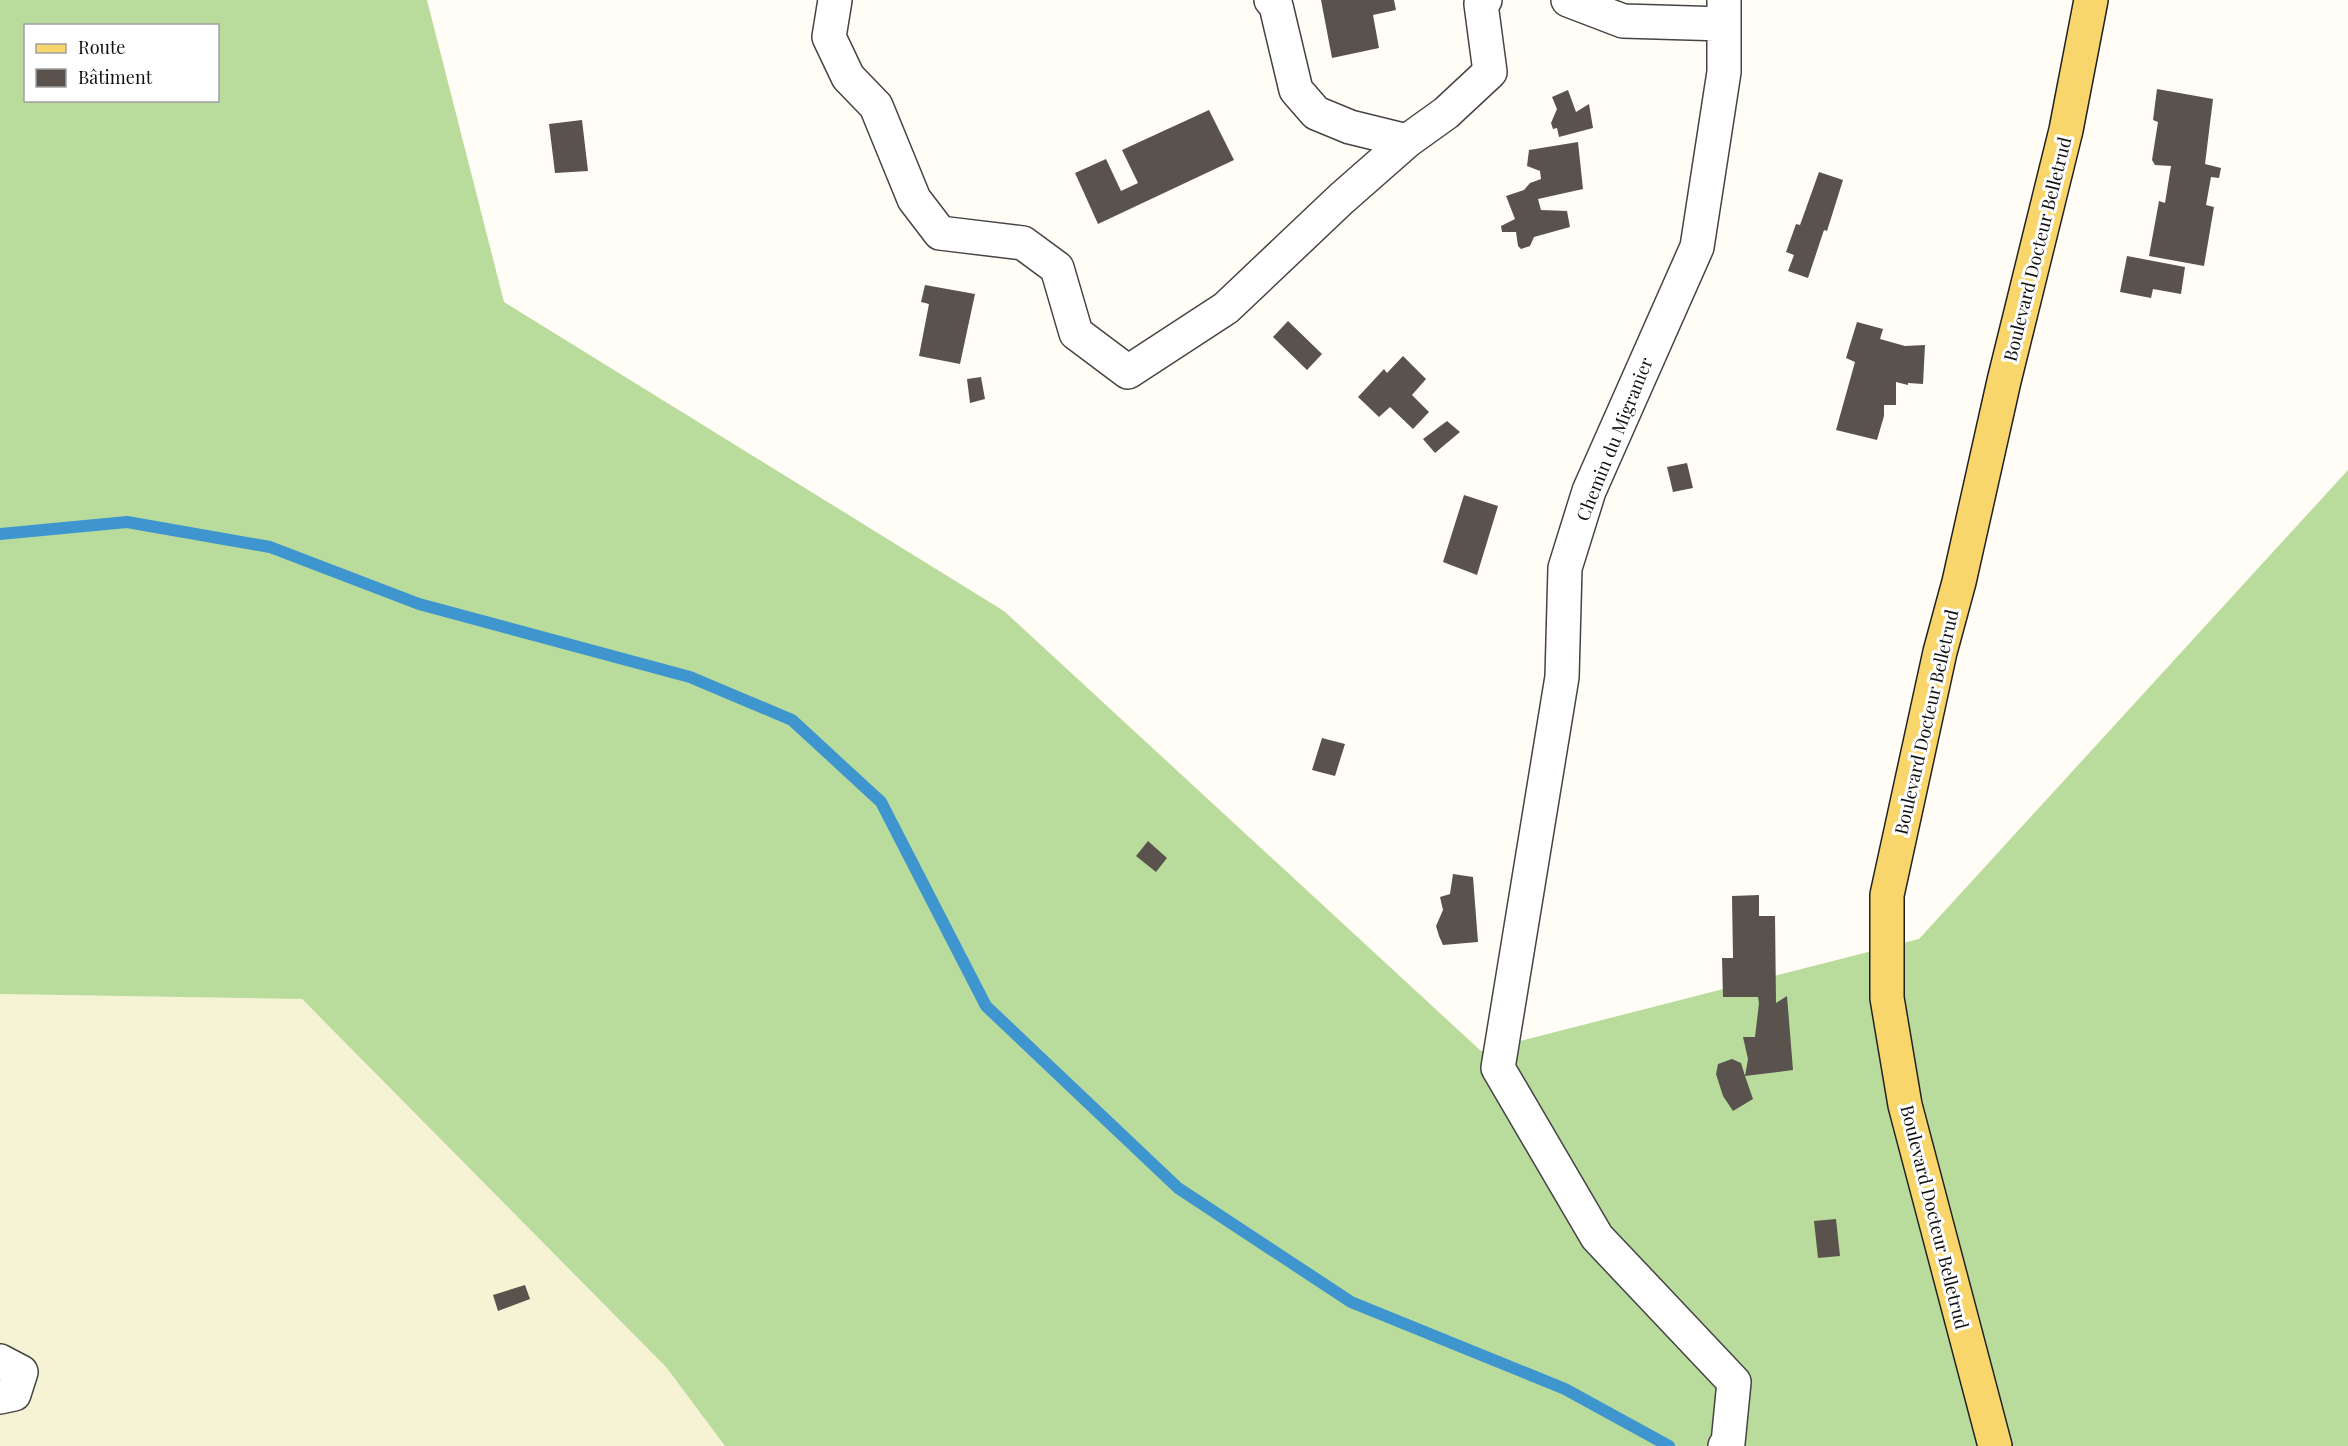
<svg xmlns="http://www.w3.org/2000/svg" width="2348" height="1446" viewBox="0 0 2348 1446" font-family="'Playfair Display',serif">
<rect width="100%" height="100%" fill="#fffdf5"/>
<path fill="#f6f3d4" d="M0 994 302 999 666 1367 725 1446H0Z"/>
<path fill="#b9dc9c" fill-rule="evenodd" d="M0 0H427L504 302 1004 611 1481 1051 1919 939 2348 470V1446H725L666 1367 302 999 0 994ZM26 26H218V100H26Z"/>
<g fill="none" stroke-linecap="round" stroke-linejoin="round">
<path stroke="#3f96cf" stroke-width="12" d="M0 534 127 522 270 547 419 604 690 677 792 720 881 802 986 1006 1178 1188 1351 1302 1565 1389 1669 1446"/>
</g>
<path fill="#5a524d" d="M1321 0H1394L1396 10 1373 15 1379 48 1332 58Z
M2157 89 2213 99 2205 164 2221 168 2219 178 2211 177 2206 205 2214 207 2204 266 2149 256 2159 201 2165 203 2171 166 2155 165 2152 160 2158 122 2153 120Z
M1568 90 1576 112 1589 104 1593 128 1559 137 1557 128 1553 129 1551 123 1557 109 1552 97Z
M1209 110 1234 160 1098 224 1075 173 1106 159 1121 191 1138 183 1122 150Z
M582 120 588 171 555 173 549 124Z
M1578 142 1583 189 1538 199 1541 210 1567 211 1570 227 1534 237 1530 246 1521 249 1518 246 1516 232H1502L1501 226 1515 219 1506 196 1524 190 1530 183 1541 179 1540 171 1527 166 1529 150Z
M1819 172 1843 180 1827 231 1824 230 1808 278 1788 271 1794 255 1786 252 1796 224 1800 225Z
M2127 256 2185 267 2181 294 2153 289 2151 298 2120 292Z
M925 285 975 294 960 364 919 356 929 304 921 302Z
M1288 321 1322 354 1307 370 1273 337Z
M1857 322 1883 329 1880 339 1905 346 1925 345 1923 384 1908 383V385L1896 382V405H1884V416L1877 440 1836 430 1855 362 1846 358Z
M1403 356 1426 379 1412 395 1429 412 1413 429 1390 407 1379 417 1358 397 1384 369 1387 373Z
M981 377 985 399 970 403 967 379Z
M1447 421 1460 432 1435 453 1423 439Z
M1687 463 1693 488 1673 492 1667 467Z
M1464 495 1498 506 1477 575 1443 562Z
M1322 738 1345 744 1335 776 1312 770Z
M1148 841 1167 858 1156 872 1136 856Z
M1453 874 1473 877 1478 942 1443 945 1439 936 1436 926 1443 910 1440 897 1450 894Z
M1759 895V916H1775L1776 1003 1787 996 1793 1070 1745 1076 1753 1099 1733 1111 1723 1096 1716 1074 1718 1064 1732 1059 1741 1063 1745 1076 1748 1059 1743 1037H1755L1759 1003 1758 997H1723L1722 958H1733L1732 896Z
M1836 1219 1840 1256 1818 1258 1814 1221Z
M525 1285 530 1299 498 1311 493 1295Z"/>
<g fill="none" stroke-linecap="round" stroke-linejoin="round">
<defs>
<path id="minor" d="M835 0 829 37 848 77 876 106 914 199 940 233 1023 243 1057 268 1076 333 1128 372 1226 308 1341 199 1407 141 1446 113 1490 72 1481 4 1485 0
M1271 0 1276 6 1296 90 1316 113 1350 127 1407 141
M1568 0 1623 21 1724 24
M1724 0V72L1697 247 1589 491 1565 568 1562 677 1498 1068 1597 1237 1734 1382 1728 1443 1725 1446
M0 1361 21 1372 14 1394 0 1397"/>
<path id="major" d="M1995 1446 1905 1105 1887 998V895L1940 652 1959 582 2004 381 2066 130 2091 0"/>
</defs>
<use href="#minor" stroke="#444" stroke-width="36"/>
<use href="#major" stroke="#222" stroke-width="36"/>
<use href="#minor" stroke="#fff" stroke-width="33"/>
<use href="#major" stroke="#f9d66b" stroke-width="33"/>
</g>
<g text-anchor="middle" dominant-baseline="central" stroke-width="6" stroke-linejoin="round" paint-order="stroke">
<g font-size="18" fill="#111" stroke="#fff">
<text transform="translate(2037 249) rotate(-76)">Boulevard Docteur Belletrud</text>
<text transform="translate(1614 439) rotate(-68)">Chemin du Migranier</text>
<text transform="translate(1926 722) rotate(-77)">Boulevard Docteur Belletrud</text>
<text transform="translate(1935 1217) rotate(76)">Boulevard Docteur Belletrud</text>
</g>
</g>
<rect x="24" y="24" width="195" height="78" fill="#ffffff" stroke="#a0a0a0" stroke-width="1.5"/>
<rect x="36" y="44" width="30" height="9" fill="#f9d66b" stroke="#a0a0a0" stroke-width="1.5"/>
<text x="78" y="54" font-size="18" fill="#111111">Route</text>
<rect x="36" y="69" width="30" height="18" fill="#5a524d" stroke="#a0a0a0" stroke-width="1.5"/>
<text x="78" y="84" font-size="18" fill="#111111">Bâtiment</text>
</svg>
